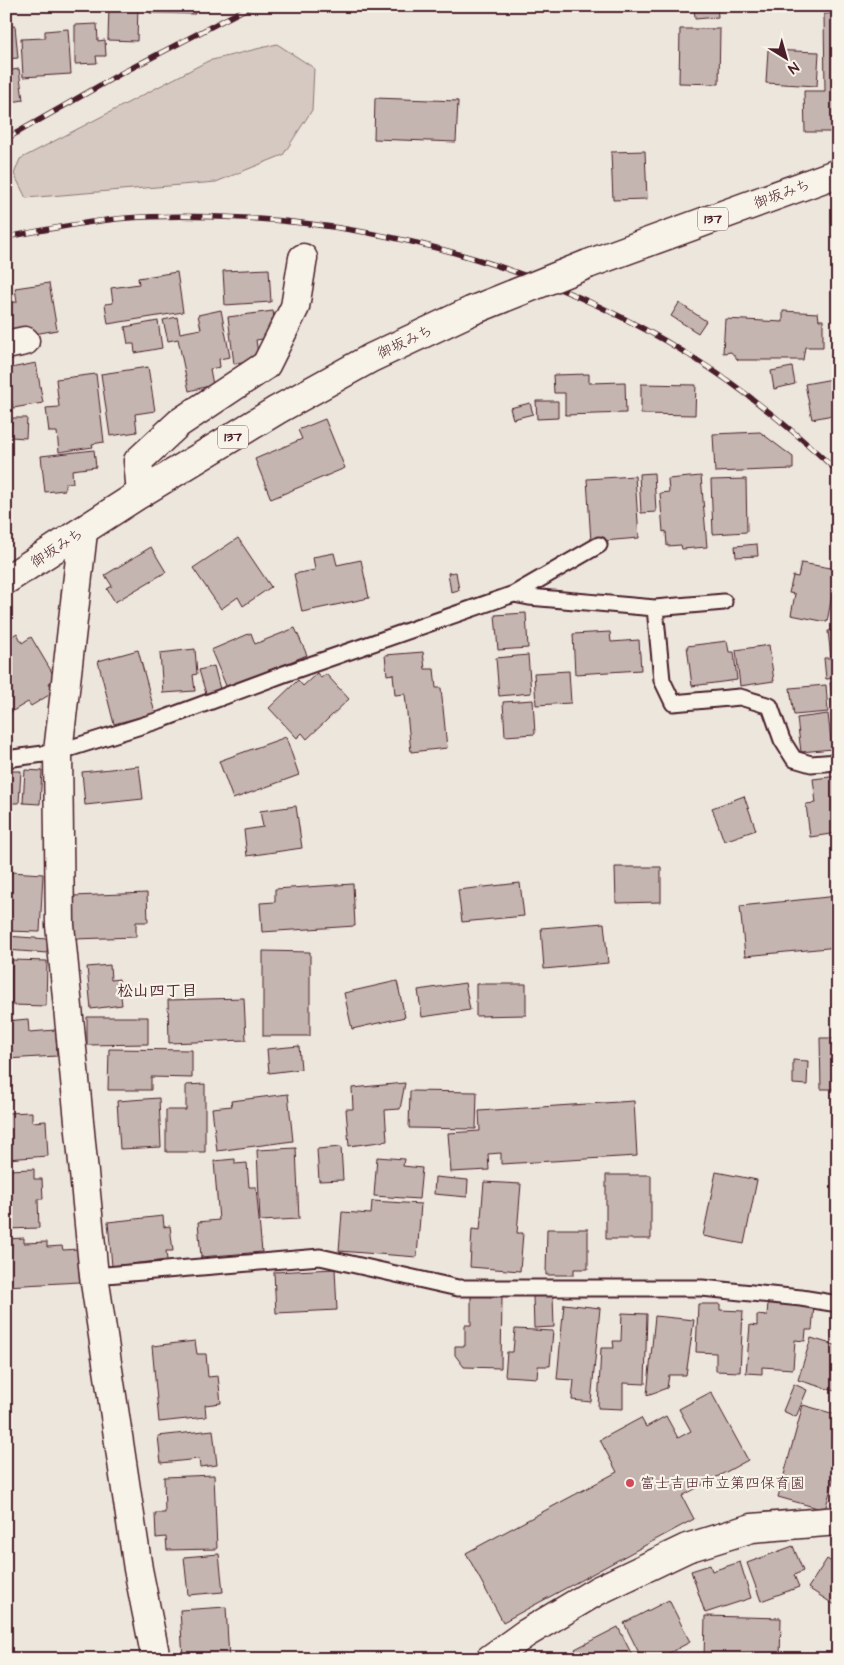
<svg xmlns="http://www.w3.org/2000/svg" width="844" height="1665" viewBox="0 0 844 1665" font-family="'Architects Daughter','Klee One',sans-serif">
<rect width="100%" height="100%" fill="#ece6dd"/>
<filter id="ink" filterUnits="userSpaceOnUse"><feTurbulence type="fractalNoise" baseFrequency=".02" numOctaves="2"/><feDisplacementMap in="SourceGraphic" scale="10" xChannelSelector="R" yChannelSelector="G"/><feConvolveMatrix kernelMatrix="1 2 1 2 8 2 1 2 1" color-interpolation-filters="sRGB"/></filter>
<g filter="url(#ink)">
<path fill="#d5c9c2" stroke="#907476" d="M277 44 314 68 312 110 283 155 216 182 26 198 14 174 20 159 208 61Z"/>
<path fill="#c4b5b0" stroke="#4a1f2b" d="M109 6H138L137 41 108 40Z
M150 6H195V14L150 13Z
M694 6H717L718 17 695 19Z
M838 13V132H805L804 91H825L824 14Z
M97 24 98 41 105 40 106 56H96L97 63 75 64V25Z
M15 26 18 58 6 59V27Z
M68 29 71 74 23 77 21 39 45 38V31Z
M680 29H720L719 84 679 83Z
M768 50 819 52 817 86 766 83Z
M19 69 23 100 12 102 13 106 6 107V71Z
M375 98 458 101 456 142 374 139Z
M645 151 647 199 613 200 611 152Z
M269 269 271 302 225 305 223 271Z
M177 272 183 312 108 324 105 304 113 303 111 288 139 284 138 278Z
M49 283 57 330 6 339V303L17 302 15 288Z
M679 303 706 321 698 333 671 316Z
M221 310 230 357 219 359 220 367 210 369 213 385 189 391 178 339 168 341 163 320 177 317 180 333 201 329 198 315Z
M273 311 277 337 256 340 259 361 234 364 228 317Z
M783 311 818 313 819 320H823V347H805L803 360H738L731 352 723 353 725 319 783 322Z
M158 321 162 348 135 353 134 344H128L125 327Z
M36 363 43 403 13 408 6 369Z
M148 367 155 411 135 414 137 432 110 436 101 374Z
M792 367 795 384 774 389 771 371Z
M96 374 104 442 92 444 93 447 59 452 57 432H49L46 408 59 407 56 379Z
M589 374V383L625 382 626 413 565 415V393H554L553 375Z
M838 378V414L812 419 805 384Z
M641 384 696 385 695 415 641 414Z
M536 401H558V418L537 419Z
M530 403 533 414 513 419 510 408Z
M12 418H27L26 438 11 437Z
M325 419 345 468 271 499 255 459 302 439 298 430Z
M760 432 793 457V469L715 472 713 434Z
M94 450 96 467 72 470 73 483 65 484V490L45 492 41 456Z
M654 473 656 512 641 513 639 474Z
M635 476 639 538 591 542 587 479Z
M701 476 707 547 682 549 681 545 667 546 666 531 663 532 660 493 669 492 668 479Z
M746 479 747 532 713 534 711 480Z
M238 538 271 587 243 606 238 597 221 609 193 568Z
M757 544 758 556 736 557 735 546Z
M151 547 166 572 115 602 107 589 112 586 105 575Z
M334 553 337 565 361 560 369 598 302 612 294 574 315 570 313 557Z
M801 563 837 569 827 622 791 615 795 594 789 593 793 576 798 577Z
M456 572 459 590 451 592 448 573Z
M838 591V612H835Z
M526 613 528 648 498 650 495 615Z
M295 628 307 655 227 688 211 650 251 633 255 644Z
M838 630V678L826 679 824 658H831L828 631Z
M610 632 611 642 639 640 641 670 575 674 573 634Z
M17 633 22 643 31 637 56 679 49 683 54 692 31 706 28 702 6 715V640Z
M727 641 729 652H734L737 680 692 686 687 646Z
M769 645 774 681 740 686 736 650Z
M195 649 197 674 193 675 195 691 163 693 160 653Z
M138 650 155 713 114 724 98 661Z
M423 652 425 669H434L436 688H441L447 748 411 752 405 694 395 695 393 674 387 675 385 655Z
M528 655 531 693 499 696 496 658Z
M214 666 221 693 207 697 199 670Z
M569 671 571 703 536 705 534 673Z
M317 673 321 678 326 674 349 699 307 739 302 733 297 738 269 708 298 680 303 686Z
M838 682V748H837L830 683Z
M826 685 828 712 794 715 790 688Z
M533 700 535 734 505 736 503 702Z
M828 714 832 749 801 752 797 718Z
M286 737 299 775 233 799 219 761Z
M139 766 143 799 85 805 82 772Z
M25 770 42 771 40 804 23 803Z
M6 771H21L19 803H6Z
M838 776V833L810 837 806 804 816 803 813 779Z
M744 796 756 830 724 841 712 808Z
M296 806 302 848 247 856 244 830 263 827 260 811Z
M615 867H661V902L616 903Z
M11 872 43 874 40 932 6 931V884H10Z
M520 883 524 916 462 922 458 890Z
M353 884 355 926 262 932 260 903 275 902V889Z
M147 893 148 922H136V937L74 939 73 896Z
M838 896V947L745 956 740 906Z
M604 923 608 963 544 969 541 928Z
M6 936 48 939 47 953 6 950Z
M263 951 310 952V1036H263Z
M12 960 47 961 46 1006 12 1005Z
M110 965 111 980 119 979 122 1005 91 1009 87 967Z
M397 981 405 1017 352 1029 344 993Z
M465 983 470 1010 422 1017 418 990Z
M476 984H526V1015L476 1016Z
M244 998 246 1040 169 1043 168 1000Z
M87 1017H148V1044L87 1045Z
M28 1019 29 1032 56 1030 57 1056 6 1059V1021Z
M820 1038H838V1089H821Z
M299 1046 301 1069 269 1073 267 1049Z
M109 1049 192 1050V1078L151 1077V1090H108Z
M793 1060 808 1061 807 1085 793 1084Z
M405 1083 400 1109 385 1110 387 1141 349 1146 346 1109H353L352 1088Z
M205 1084V1152H166V1110H186V1085Z
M410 1091 477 1092 476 1129 409 1128Z
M288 1094 293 1141 217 1151 212 1108 232 1106 231 1101Z
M159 1098 161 1147 120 1149 117 1101Z
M634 1101 637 1156 501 1164V1153L488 1154 489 1170 451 1172 448 1133 480 1131 479 1111Z
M32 1112V1122L46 1121 48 1156 6 1159V1113Z
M341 1147 343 1180 319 1181 317 1149Z
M296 1148 299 1219 260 1221 257 1150Z
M377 1157 404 1159 403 1166 422 1168 419 1199 374 1196Z
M235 1159V1164L247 1163 249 1187H256L262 1252 201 1257 198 1222 219 1220 214 1161Z
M34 1169V1179H42L43 1199H38L39 1228 6 1229V1170Z
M716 1172 757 1180 744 1244 703 1236Z
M606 1175H651V1239H606Z
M435 1177 468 1180 467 1197 434 1194Z
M484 1182 521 1184 517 1233H523L520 1271 470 1267 472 1229 480 1230Z
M372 1201 421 1204 417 1257 339 1251 342 1212 371 1214Z
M163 1216 164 1227 170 1226 173 1251H166L167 1260 112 1266 108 1222Z
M547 1229H588V1269H574V1275H546Z
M24 1238V1243L47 1242V1247L62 1246 63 1250 79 1249 80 1282 6 1286V1239Z
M335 1269 337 1310 276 1313 274 1272Z
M471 1295H502L501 1368 464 1367 455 1355V1346H465V1325H471Z
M553 1295 554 1327 534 1328 533 1296Z
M768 1302 814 1305 812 1330H806L805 1341 795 1340 793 1369 762 1367V1374L746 1373 750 1325 757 1326V1315L767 1316Z
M564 1304 600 1308 591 1402 572 1400 574 1380 557 1379Z
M698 1304H720V1310L743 1311 740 1372 716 1371V1353L696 1352Z
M622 1313 647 1314 645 1384 623 1383V1409L598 1408 601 1348H614L613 1341H621Z
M655 1316 694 1320 686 1375H669L667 1388 647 1395Z
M515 1329 553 1331 550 1366H538L537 1378 505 1376 507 1352H513Z
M811 1338 838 1346V1392L798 1380Z
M195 1341 197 1354H206L208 1377 218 1376 221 1403 205 1405 206 1417 159 1422 152 1346Z
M794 1384 807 1390 796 1417 783 1411Z
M711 1392 748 1460 682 1496 694 1519 503 1622 466 1553 617 1472 600 1440 641 1418 646 1427 666 1416 678 1438 691 1431 679 1409Z
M803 1405 838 1415V1434L832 1453 838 1455V1463L825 1510 778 1497Z
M213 1430 217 1465 200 1467 199 1459 161 1463 158 1436Z
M214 1475 217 1549 167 1550 166 1537 156 1538 155 1513H165L164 1477Z
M793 1546 803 1571 794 1575 799 1587 761 1601 747 1563Z
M219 1554 223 1592 188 1595 184 1557Z
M827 1559 838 1566V1607L808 1588Z
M740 1562 751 1598 705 1613 691 1571 710 1565 712 1571Z
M669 1600 690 1642 658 1659H642L624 1623Z
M226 1607 229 1659H183L180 1610Z
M705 1616 781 1618 780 1659H704Z
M618 1627 634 1659H579L575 1649Z"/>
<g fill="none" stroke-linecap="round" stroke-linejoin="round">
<defs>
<path id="lane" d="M514 594 529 597 655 608 724 602
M655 608 662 680 673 703 740 697 770 706 782 740 794 759 811 764 838 762
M6 759 58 752 163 719 284 674 514 594 599 545
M94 1276 320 1257 458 1288H702L801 1298 838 1304"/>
<path id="street" d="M6 345 25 341
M141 493 138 461 179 423 266 365 295 307 303 258
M83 532 58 752 60 925 94 1276 138 1569 156 1659
M490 1659 525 1634 597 1591 687 1548 752 1528 838 1521"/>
<path id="highway" d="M588 264 838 173
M6 580 141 493 277 410 371 358 471 311"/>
</defs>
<use href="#lane" stroke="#4a1f2b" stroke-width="19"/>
<use href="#street" stroke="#4a1f2b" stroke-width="31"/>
<use href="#highway" stroke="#4a1f2b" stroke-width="31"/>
<use href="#lane" stroke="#f7f3e8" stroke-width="15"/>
<use href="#street" stroke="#f7f3e8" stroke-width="28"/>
<use href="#highway" stroke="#f7f3e8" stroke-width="28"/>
<defs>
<path id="rail" d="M6 139 120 74 251 6
M6 237C46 230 86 221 127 218 166 215 205 216 244 218 401 227 555 272 689 355 743 388 792 429 838 472"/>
</defs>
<use href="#rail" stroke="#4a1f2b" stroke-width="5.5"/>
<use href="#rail" stroke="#f7f3e8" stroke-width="4" stroke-dasharray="11" stroke-linecap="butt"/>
<defs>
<path id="highway-bridge" d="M471 311 588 264"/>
</defs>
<use href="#highway-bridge" stroke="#4a1f2b" stroke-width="31" stroke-linecap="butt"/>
<use href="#highway-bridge" stroke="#f7f3e8" stroke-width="28"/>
</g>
</g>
<circle fill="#d1495b" stroke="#f7f3e8" stroke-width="2" cx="630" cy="1483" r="5"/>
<g text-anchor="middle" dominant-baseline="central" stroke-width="4.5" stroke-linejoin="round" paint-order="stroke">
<g fill="#f7f3e8" stroke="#7e5f64" stroke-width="1">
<rect x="698" y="207.5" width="30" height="23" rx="4"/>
<rect x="218" y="425.5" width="30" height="23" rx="4"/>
</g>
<g font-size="14" font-weight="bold" fill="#4a1f2b">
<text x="713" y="219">137</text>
<text x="233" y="437">137</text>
</g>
<g font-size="15" fill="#4a1f2b" stroke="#f7f3e8">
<text transform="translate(782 194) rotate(-20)">御坂みち</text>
<text transform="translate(405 342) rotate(-25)">御坂みち</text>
<text transform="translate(57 548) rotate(-33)">御坂みち</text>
</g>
<g font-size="15" fill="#4a1f2b" stroke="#f7f3e8" text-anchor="start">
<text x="640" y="1483">富士吉田市立第四保育園</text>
</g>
<g font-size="16" font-weight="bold" fill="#4a1f2b" stroke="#f7f3e8">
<text x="157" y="991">松山四丁目</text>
</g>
</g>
<rect width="844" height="1665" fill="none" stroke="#f7f3e8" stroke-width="25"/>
<rect x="12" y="12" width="819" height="1640" fill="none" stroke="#4a1f2b" stroke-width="2" filter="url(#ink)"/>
<g transform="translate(786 58) rotate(143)" stroke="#f7f3e8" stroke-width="4" paint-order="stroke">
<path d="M0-4L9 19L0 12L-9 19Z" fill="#4a1f2b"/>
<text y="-8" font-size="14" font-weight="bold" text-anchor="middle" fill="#4a1f2b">N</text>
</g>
</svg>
